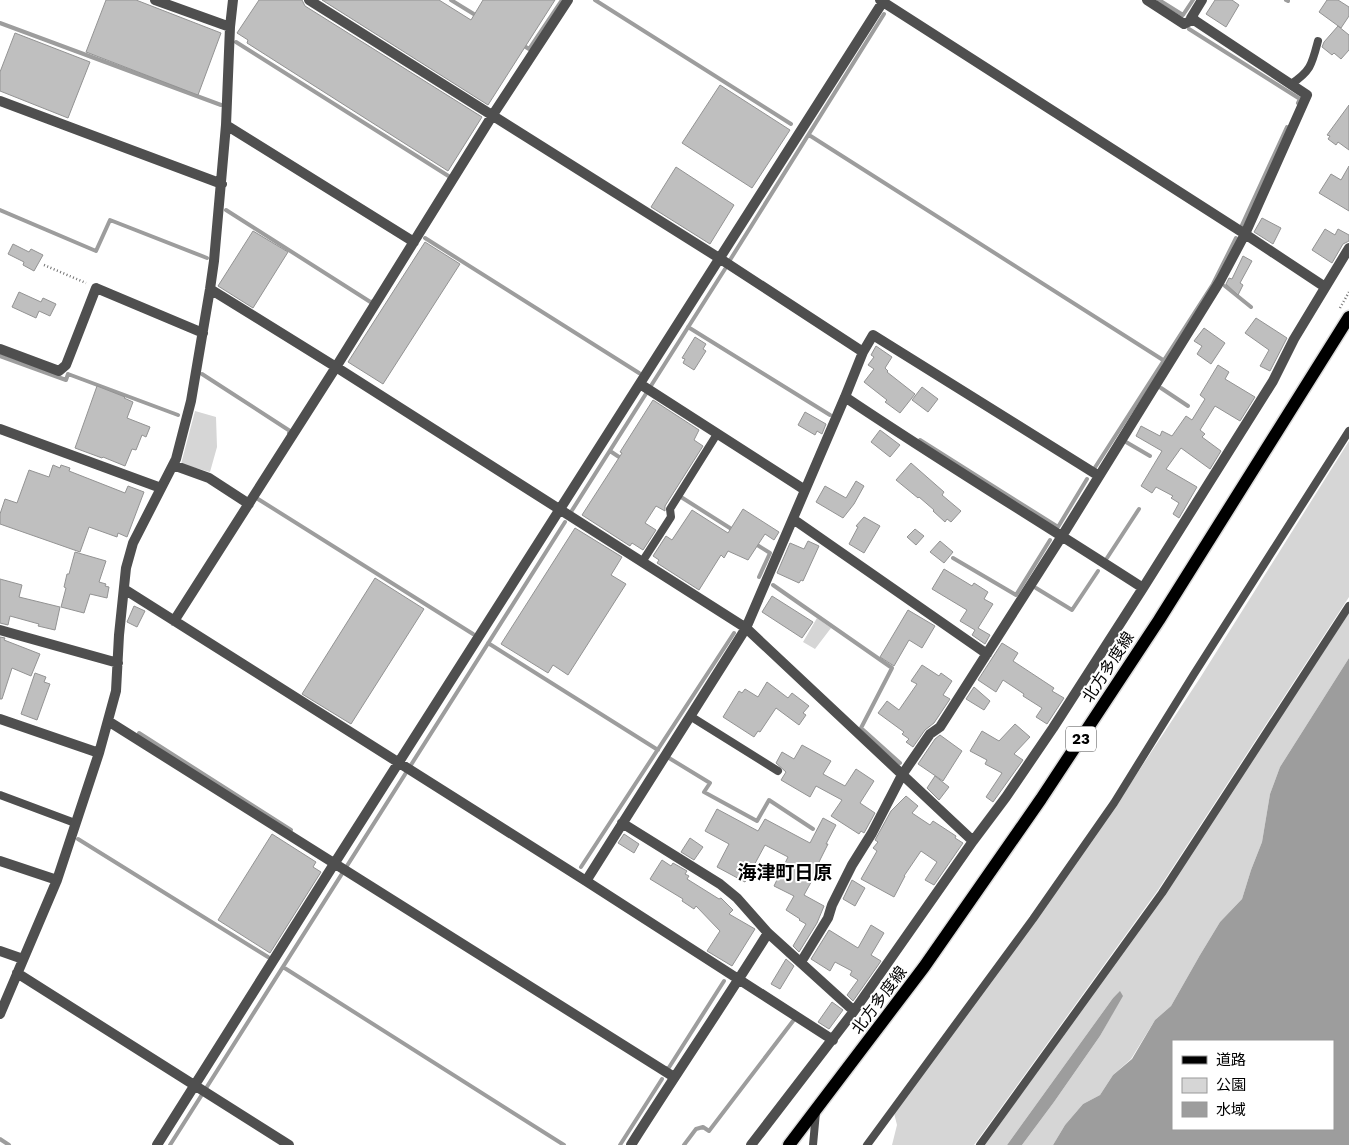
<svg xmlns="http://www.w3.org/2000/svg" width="1349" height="1145" viewBox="0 0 1349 1145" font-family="'Work Sans','Noto Sans JP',sans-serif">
<rect width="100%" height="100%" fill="#fff"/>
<path fill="#d6d6d6" d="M195 411 216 417 217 447 210 472 181 464Z
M1349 441V597L1158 890 974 1145H892L897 1125 894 1113 1115 807 1200 678Z
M1349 613V658L1280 767 1270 794 1262 842 1251 870 1242 899 1220 922 1200 955 1171 1006 1155 1020 1131 1059 1113 1075 1100 1095 1083 1104 1065 1125 1053 1145H1022L1054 1102 1100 1036 1122 996 1120 992 1113 998 1007 1145H985L1165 893Z
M817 618 831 628 815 649 803 642Z"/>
<path fill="#9d9d9d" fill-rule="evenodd" d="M1349 658V1145H1053L1065 1125 1083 1104 1100 1095 1113 1075 1132 1059 1155 1020 1171 1006 1200 955 1220 922 1242 899 1251 870 1262 842 1270 794 1280 767ZM1333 1041V1129H1173V1041Z
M1120 991 1123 996 1100 1036 1054 1102 1022 1145H1007L1113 998Z"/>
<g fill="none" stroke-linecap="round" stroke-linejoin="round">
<path stroke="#9d9d9d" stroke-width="4" d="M451 0 477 16
M595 0 791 124
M1159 0 1183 15 1193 0
M1286 0 1288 1
M0 23 221 105
M1189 29 1300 99 1298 103
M236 42 450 177 449 179
M521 44 529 49 562 0
M809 135 1163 360
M0 210 96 251 110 220 207 258
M226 210 372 303 373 301
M1242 225 1287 127
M425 238 639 373
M730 260 884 14
M1225 286 1251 307
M688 327 830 415
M0 356 66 380 68 374 178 415
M202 374 290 431 289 433
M1161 388 1188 406
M920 440 1058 527 1087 479
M1126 442 1150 456
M610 451 622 459
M1094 469 1213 284 1236 238
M681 497 733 530
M258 499 473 634
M571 512 725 269
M754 543 770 553 759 577
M953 558 1016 595 1050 540
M1107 558 1139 509
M773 585 892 668 861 728 900 763
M1036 588 1072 610 1098 571
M488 643 658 750
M139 733 291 830
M669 758 710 783 704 792 757 821 769 800 813 829
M78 839 268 957
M581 867 734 633
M283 967 564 1145
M667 1068 668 1069 724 981
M0 1139 9 1145
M170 1145 565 522
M620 1145 662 1079
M684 1145 696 1129 703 1127 709 1131 793 1021"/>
</g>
<path fill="#bfbfbf" stroke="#939393" d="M106 0H136L221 33 198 95 86 52Z
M259 0H302L305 6 482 117 448 171 247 43 248 40 237 33Z
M322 0H439L471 20 483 0H555L488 105Z
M1215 0H1232L1239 5 1226 27 1206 14Z
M1327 0H1338L1349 7V16L1341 28 1319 12Z
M1338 26 1349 35V50L1341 59 1334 53 1332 55 1322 47 1324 42Z
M15 33 90 62 68 118 0 91V72Z
M720 85 790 130 752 188 682 143Z
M1349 105V150L1338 142 1336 145 1328 139 1330 136 1327 135Z
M1349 166V211L1319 193 1331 174 1341 180Z
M676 167 734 205 710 244 651 207Z
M1262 218 1281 228 1273 244 1254 232Z
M1325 229 1335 235 1338 229 1349 235V241L1343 244 1332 263 1312 250Z
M253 231 288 252 253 308 218 286Z
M425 242 460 264 383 384 348 362Z
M13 244 29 252 31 249 43 255 34 271 23 265 24 262 8 254Z
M1243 256 1252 261 1240 283 1243 285 1238 295 1226 284 1229 278 1232 279Z
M19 292 41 302 43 298 56 304 50 316 39 311 36 318 12 307Z
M1256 318 1287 338 1270 371 1260 366 1269 350 1245 333Z
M1204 328 1225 343 1211 364 1197 354 1202 346 1194 341Z
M695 337 706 344 703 349 706 351 694 370 683 363 685 359 682 358Z
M876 346 892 357 885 368 888 371 887 372 915 394 900 413 885 402 887 400 864 382 874 369 868 365 874 357 871 355Z
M1218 365 1229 372 1225 379 1255 397 1240 421 1215 406 1200 430 1205 434 1202 437 1221 451 1210 469 1181 448 1166 469 1197 487 1179 518 1173 514 1179 503 1171 498 1173 496 1156 487 1152 493 1141 486 1162 451 1136 436 1141 426 1160 436 1162 431 1172 436 1186 416 1192 420 1205 399 1200 395Z
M97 386 125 397 124 398 133 402 127 418 150 427 146 437 142 435 136 450 132 449 125 466 103 457 102 458 75 448Z
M922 387 938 399 928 412 912 400Z
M653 400 699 430 694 440 703 446 665 506V511L656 506 645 523 656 530 643 550 632 543 630 546 582 515 622 453 620 452Z
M805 412 826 424 822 434 817 431 815 435 798 425Z
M880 430 900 445 890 457 871 442Z
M911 463 944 492 942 495 961 511 951 522 947 519 945 522 933 511 934 510 919 497 918 498 896 480Z
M53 465 60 468 61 465 70 468 69 471 125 493 128 486 144 492 127 537 118 533 117 537 89 527 80 552 0 524V514L5 499 17 503 29 470 49 477Z
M856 481 864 486 854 504 843 518 816 502 825 486 846 498Z
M743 509 779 532 774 540 765 534 748 560 728 551 724 558 721 555 699 590 657 563 659 560 653 556 666 536 672 540 692 510 728 533Z
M864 517 880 526 864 553 849 544 858 527 856 526Z
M575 528 622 557 611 575 626 584 568 675 553 665 548 673 501 644Z
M915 529 924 536 916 545 907 537Z
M808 541 819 546 803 581 801 580 799 583 777 573 790 543 804 549Z
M940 541 953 552 944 563 930 552Z
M75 552 106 561 99 582 106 584 105 586 109 587 107 598 90 594 84 613 61 607 66 588 64 587 67 574H69Z
M944 569 972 586 974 583 988 592 984 599 993 604 978 628 990 635 985 644 972 635 975 630 960 621 967 610 932 589Z
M375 578 424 609 351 724 302 694Z
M0 579 22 585 19 597 60 607 55 630 38 626 39 624 10 616 8 625 0 623Z
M772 596 813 622 802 638 762 612Z
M134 606 145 611 137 627 127 622Z
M908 610 935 626 922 648 909 640 894 666 880 657Z
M0 637 5 638 4 640 40 654 31 676 12 668 2 699H0Z
M1002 643 1018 653 1013 661 1054 688 1052 691 1064 698 1047 724 1036 717 1042 708 1023 696 1024 694 1003 680 996 692 978 680Z
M922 665 939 676 941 673 952 681 943 695 950 699 934 723 925 730 913 747 906 742 909 739 902 734 904 732 878 713 887 701 899 710 917 684 911 681Z
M35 673 46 677 44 682 50 684 37 720 21 714Z
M767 682 788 698 792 693 809 706 803 713 806 715 799 725 776 708 760 732 758 731 754 737 723 717 739 691 742 693 745 689 758 697Z
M974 687 990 701 984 710 966 699Z
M1015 724 1030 737 1014 754 1023 760 993 802 986 797 1002 773 985 764 987 760 970 751 982 731 999 741Z
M940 735 962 751 943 781 918 764 935 739Z
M802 745 831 761 823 774 845 786 856 769 874 781 860 803 875 813 864 833 861 831 859 834 831 816 842 800 816 786 810 797 781 780 786 772 776 763 782 752 794 759Z
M935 776 949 787 939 800 927 788Z
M906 796 918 806 912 813 930 825 933 821 956 836 955 838 963 843 934 885 925 880 937 862 921 851 904 876H905L894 897 861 879 877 851 873 848 878 842 875 840 891 811Z
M717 809 758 831 765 819 810 843 823 818 836 825 826 844H828L813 874 815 875 804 895 824 906 817 923 799 952 793 946 806 924 799 920 800 919 786 910 794 896 774 886 788 857 765 845 745 882 717 867 729 844 705 831Z
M272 834 316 862 313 867 321 872 270 953 218 920Z
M624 834 639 844 634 853 618 843Z
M690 838 703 847 694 860 681 852Z
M662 860 671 866 673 863 687 871 685 874 689 876 687 879 719 899 721 898 733 910 729 914 755 929 732 966 707 951 720 931 696 906 694 909 682 901 683 899 650 879Z
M852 880 865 888 855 906 843 899Z
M871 925 884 933 871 955 881 961 853 1001 847 995 858 980 850 975 852 971 835 962 830 971 811 959 829 930 858 948Z
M786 959 794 966 780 989 771 984Z
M832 1002 843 1010 829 1029 818 1022Z"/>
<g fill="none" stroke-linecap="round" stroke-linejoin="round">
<defs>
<path id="primary" d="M789 1145 924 967 1041 799 1159 620 1349 317"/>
</defs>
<use href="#primary" stroke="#dbdbdb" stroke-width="15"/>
<path stroke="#717171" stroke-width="2.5" stroke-dasharray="1 2.5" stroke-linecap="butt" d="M44 265 86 283
M1340 308 1349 292"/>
<path stroke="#4f4f4f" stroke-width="8" d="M1291 84C1311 71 1312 64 1318 41
M642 562 671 517 670 509 717 434
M690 716 778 771
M0 795 75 823
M813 1145 816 1112
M867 1145 1033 919 1114 803 1194 674 1349 431
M980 1145 1162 893 1349 606"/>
<path stroke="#4f4f4f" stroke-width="10" d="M155 0 230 27
M309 0 719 258 863 352 845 397 746 628 586 881
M880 0 1245 234 1325 287
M1147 0 1184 24 1194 19
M0 101 222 184
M226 125 414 242
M210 289 336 367 746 628 973 841
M0 349 59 371 66 365 96 288 203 333
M863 352 873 335 1099 476
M640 384 805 490
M845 397C943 463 1044 524 1143 588
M0 429 161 488
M173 465 209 478 249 504
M793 519 987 654
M124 589 586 881 833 1040
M174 621 336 367 492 116 568 0
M0 630 118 663
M0 719 99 753
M108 721 674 1077
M622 823 720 884 737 898 768 933 854 1011
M0 861 57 880
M0 951 23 959
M801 962 828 918 832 905 852 865 872 833 902 775 930 734 940 727 1062 536 1220 281 1245 234 1307 95 1191 18 1202 0
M17 973 289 1145
M0 1014 57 880 99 753 116 691 119 635 126 568 133 543 176 459 191 401 210 289 214 261 226 125 230 27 233 0
M157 1145 334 864 884 0
M631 1145C676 1074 723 1005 768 933
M751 1145 854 1011 973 841 1006 797 1053 728 1143 588 1273 381 1294 339 1349 248"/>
<use href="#primary" stroke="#000" stroke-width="12"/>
</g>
<g text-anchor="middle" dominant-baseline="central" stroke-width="4" stroke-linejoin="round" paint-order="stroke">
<rect fill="#fff" stroke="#4c4c4c" stroke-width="1" x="1066" y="726.5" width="30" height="25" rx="4"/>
<g font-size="15" font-weight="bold" fill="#000">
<text x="1081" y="739">23</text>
</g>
<g font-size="16" fill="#000" stroke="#fff">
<text transform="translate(1108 667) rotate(-57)">北方多度線</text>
<text transform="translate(879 1000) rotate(-53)">北方多度線</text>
</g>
<g font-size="19" font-weight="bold" fill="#000" stroke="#fff">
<text x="785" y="872">海津町日原</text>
</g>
</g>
<rect x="1172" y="1040" width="162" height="90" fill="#ffffff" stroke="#999999"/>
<rect x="1182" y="1056" width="25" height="8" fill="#000000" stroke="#999999"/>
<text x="1216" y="1065" font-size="15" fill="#000000">道路</text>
<rect x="1182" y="1078" width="25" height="15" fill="#d6d6d6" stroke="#999999"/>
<text x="1216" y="1090" font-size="15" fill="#000000">公園</text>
<rect x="1182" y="1102" width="25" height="15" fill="#9d9d9d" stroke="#999999"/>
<text x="1216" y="1115" font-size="15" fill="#000000">水域</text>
</svg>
